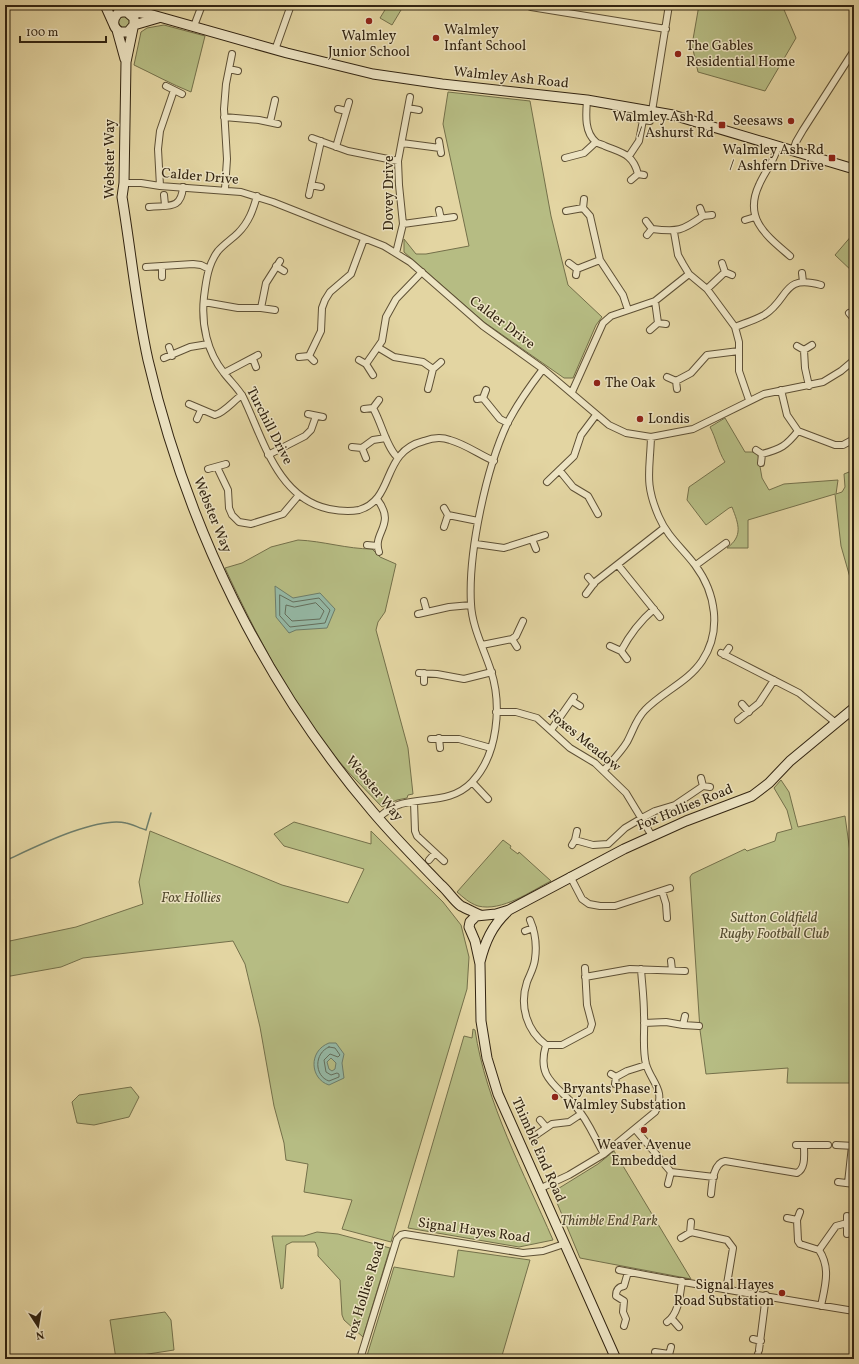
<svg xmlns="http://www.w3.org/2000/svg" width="859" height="1364" viewBox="0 0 859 1364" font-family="Vollkorn,serif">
<rect width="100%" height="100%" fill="#e3d5a2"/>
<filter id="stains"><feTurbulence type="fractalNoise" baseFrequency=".005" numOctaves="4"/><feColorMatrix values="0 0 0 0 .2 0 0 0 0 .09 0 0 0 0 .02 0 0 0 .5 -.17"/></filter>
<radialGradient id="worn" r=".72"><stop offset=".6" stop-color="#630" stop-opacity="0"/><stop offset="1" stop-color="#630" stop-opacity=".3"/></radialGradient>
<path fill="#b6bc83" stroke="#74704a" d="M388 5H404L392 25 380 18Z
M699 5H782L796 38 765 91 698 72 692 45Z
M118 22a6 6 0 1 1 12 0a6 6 0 1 1-12 0Z
M164 25 205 36 191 92C171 84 153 74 134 65L141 32 147 28Z
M448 92 530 101 551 216 568 285 602 317 596 325 573 378H564L484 322 404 252V239L416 254H426L469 246 443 124Z
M853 234 854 235V273L835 255Z
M725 418 745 452H756L758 455 762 478 769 490 784 484 838 480 836 494 842 492 845 487 844 474 854 470V585L851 581 841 546 835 494 748 520V548H727C743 536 739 525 732 507L729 508 706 525 687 500 689 487 725 462C718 451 716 438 710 427Z
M298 540C323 541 347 549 372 549L380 557 396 564 385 612 378 622 376 630 408 748 413 794 408 795 407 798 397 800 382 807C368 792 352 777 338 760 292 703 256 635 225 568L242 563 271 547Z
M781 780 789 792 798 827 845 816 854 881V1083H787L788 1068 706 1074 700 1030 690 877 692 874 745 849 747 851 775 841 777 833 792 829 787 810 774 788Z
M294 822 371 844V831L443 902 461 925 469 957 467 989 391 1242 342 1229 352 1200 304 1192 308 1164 286 1160 284 1143 274 1106 260 1027 245 964 233 941 83 958 61 967 5 977V942L76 927 143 904 139 882 150 831 282 885 348 903 364 869 284 846 274 834Z
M503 840 511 846 510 848 518 854 519 852 551 881C531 891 502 912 478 906 469 903 463 897 457 892Z
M473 1029 475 1030C486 1103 524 1173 553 1240L519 1247 408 1228 464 1036 472 1038Z
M131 1087 139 1097 129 1117 94 1125 77 1123 72 1102 79 1095Z
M614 1151 691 1279 580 1258 555 1198 556 1190 598 1164Z
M317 1232 338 1234 390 1248 363 1337 344 1320 342 1315 340 1280 318 1256V1249L315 1242H292L286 1245 283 1288 281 1289 272 1236H304Z
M458 1250 530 1260 501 1359H366L394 1267 454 1277Z
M165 1312 171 1320 174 1350 116 1359 110 1320Z"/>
<path fill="#95b9a6" stroke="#6d7d6a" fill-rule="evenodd" d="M275 586 293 598 320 593 335 609 327 628 296 630 289 633 276 617Z
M329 1043H336L344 1054 342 1063 344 1078 329 1085C310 1079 308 1051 329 1043ZM331 1058 336 1063 335 1069 332 1071 329 1069 327 1062Z"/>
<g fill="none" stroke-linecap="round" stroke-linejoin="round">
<path stroke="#646e5c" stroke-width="1" d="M280 595 293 602 319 598 330 610 325 623 290 627 280 616Z
M316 603 324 611 320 619 292 621 285 614 286 605 294 607Z
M329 1047 335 1048 340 1055 338 1057 330 1054 324 1060 326 1072 331 1075 337 1073 339 1074V1077L329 1081C314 1076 314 1053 329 1047Z"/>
<path stroke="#6d7d6a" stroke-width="1.5" d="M5 861C33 848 96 816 126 823 132 824 139 828 146 830L151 813"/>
<defs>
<path id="street" d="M129 5 145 10
M531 7 666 29
M194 26 202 5
M275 50 291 5
M229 69 238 71
M166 86 182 94
M587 100C586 114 584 132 596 142 598 144 602 144 605 146 622 153 633 154 638 174
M408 108 419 110
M338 109 346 111
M652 111 669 5
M224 117 259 120 278 124
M639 119 650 121
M270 122 275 100
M312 138 348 151 398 161
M439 141 441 153
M402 143 440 148
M778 146C774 162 765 171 759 185 743 219 767 236 790 256
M336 147 349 102
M793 151 796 142 803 130 853 52
M629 156 639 141 643 120
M565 158 584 153 596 142
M631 180 638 174 644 175
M124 183H141L160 186 241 192 273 202 384 246 410 262 483 326 543 369 609 425 626 433 651 437 693 429 764 394 823 382 841 371 854 360
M311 185 321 187
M160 186 158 149 160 131 174 90
M225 189 227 159 224 109 226 84 232 54
M164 195 165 205
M309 195 321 141
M257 196C253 210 249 222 238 233 232 239 224 244 218 251 208 264 206 281 204 297 201 324 207 352 224 373 230 381 238 388 243 397 263 438 277 498 329 509 339 511 349 512 359 510 396 499 380 452 424 441 432 438 442 437 450 440 465 444 480 455 494 461
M149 207C169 205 181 210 183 187
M583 208 584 199
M700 208 703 216 712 215
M439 210 441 219
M566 211 583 208 590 216 600 260 623 295 628 310
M745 220 755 217
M646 221 652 229 647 235
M403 224 454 217
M652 229C678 232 682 231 703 216
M674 232 678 255 683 264 689 274 707 289 735 327 739 342V371L749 400
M396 253 403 224 399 185 398 161 410 97
M569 263 577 269 576 275
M722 263 725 272 732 275
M162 266V277
M276 266 284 271
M146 267 193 264 201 265 209 269
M577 269 600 260
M802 273 803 282
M707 289 725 272
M655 301 658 323
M204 302 238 308H261L275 310
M261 308 266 283 280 261
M849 313 854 319
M735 327C745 323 755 320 764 315 790 299 781 274 821 285
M650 330 658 323 666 324
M797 346 804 350 812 345
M169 347 172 356
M379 348 394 357 423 362 433 369 441 362
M804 350 805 368 809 386
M309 356 321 331 322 308 325 300 330 292 351 274 364 239
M299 357 309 356 314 361
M164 358 190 347 208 344
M253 359 256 367
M359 360 366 364 373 375
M366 364 382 341 386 317 396 299 422 272
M224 373 258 355
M667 377 676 381 677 389
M676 381 691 373 707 355 739 351
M428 389 433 369
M781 390 787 415 798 431 835 445H843L854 439
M572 392 603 323 611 316 655 301 689 274
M483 398 500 419 508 423
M477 399 483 398 486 390
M189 404 215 415C225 412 233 401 242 395
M373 408C382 424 386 446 397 457
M364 409 373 408 379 400
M308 414 323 417
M197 419 201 410
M352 447 362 448 366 458
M362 448 373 440 386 438
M756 450 762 454C781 449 786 446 798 431
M268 455 305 436 311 430 316 416
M761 463 762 454
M217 467 228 490 229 508 232 515 239 522 251 524 283 514 299 495
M208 469 226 464
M560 471 573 487 588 496 598 514
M547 482 574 456 581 435 596 415
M377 499C397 525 372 532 379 552
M448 515 478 521
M444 527 448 515 444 508
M532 539 536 549
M476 544 504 548 545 535
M367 545 377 546
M618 565 660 617
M696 565 726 543
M588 577 594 584
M586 594 595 582 664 528
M424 601 427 612
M418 614 449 607 471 605
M512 639 517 647
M482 645 512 639 516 636 523 621
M610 646 621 651 627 659
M621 651C630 634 639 622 654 609
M721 653 799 693 836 723
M724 655 729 648
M419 673 437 674 464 679 492 672
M424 682V673
M572 701 580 706
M742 704 749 712
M496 712H516L537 718 570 748 595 763 626 793 652 836
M738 720 759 703 774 680
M551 730 574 697
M439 738 440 748
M431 739H459L491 748
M604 770C612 761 621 752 627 742 633 731 636 719 645 710 662 692 688 682 702 661 722 631 716 593 695 565 683 549 667 536 659 517 644 483 650 471 651 437
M701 778 703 786 710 787
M472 782 488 799
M414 802 415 831 417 836 444 861
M378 818C385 812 393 806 401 804 426 797 452 803 472 782 498 755 502 705 491 671 484 649 472 627 471 604 468 553 486 468 508 422 518 403 530 386 543 369
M575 840 593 845 608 844 625 828 642 818 655 811 675 805 703 786
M572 845 575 840 577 831
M429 860 435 853
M570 876 582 899 589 904 600 906H615L670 888
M662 891 666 904 667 918
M530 920C536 934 537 945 535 959 534 968 530 974 527 982 519 1006 527 1031 546 1045
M525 931 533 928
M671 961 672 970
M585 977 630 969 685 971
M685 1016 683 1025 699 1026
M644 1023 666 1022 683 1025
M546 1045C536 1079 557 1085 576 1107 588 1120 595 1139 604 1154
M546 1045H562L590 1030 592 1024 587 1005 585 968
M611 1074 616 1077 615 1084
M616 1077 627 1071 646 1065
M540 1120 546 1127
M635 1129 671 1172 714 1177
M536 1135 552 1124 569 1122 581 1114
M796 1145H828
M836 1145 854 1146
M838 1182 854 1184
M848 1183 852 1146
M668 1184 671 1172
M539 1189 569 1175 604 1154 655 1112C667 1091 651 1082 646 1064 642 1048 645 1031 644 1015 644 999 642 984 641 969
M711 1194C712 1184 713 1163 725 1161L797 1173C806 1168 804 1155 804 1146
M800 1212 797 1220 798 1241 800 1244 819 1250C831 1268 825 1286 821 1306
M847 1216V1234
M787 1218 797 1220
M690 1233 691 1222
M681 1238 691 1232 727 1240 733 1248 726 1290
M819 1250 836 1226 847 1223
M619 1270C697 1285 775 1298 854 1311
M672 1319 679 1327
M667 1322C679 1314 680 1294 682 1281
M624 1326 626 1319 623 1312 624 1301 616 1296C616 1290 618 1287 624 1286L628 1272
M753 1339 761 1341
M759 1350 766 1295
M655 1352 669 1354
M360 1359 397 1239 401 1235 405 1234 523 1253 543 1251 564 1244
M668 1359 671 1347
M758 1359V1354"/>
<path id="secondary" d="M105 5 114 25
M127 12 134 18V25L128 32H120C112 27 112 20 118 13 127 10 140 13 149 14L287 53 373 74 442 84 587 100 673 115 854 169
M134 25 158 18
M133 28 126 62 124 183 122 197C131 251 136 306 148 360 187 527 262 682 373 812 395 838 418 861 441 885 448 891 454 901 461 906 467 909 474 912 480 915
M117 30 125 59
M480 962C485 942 492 926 507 912
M616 1359 498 1094 487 1058 481 1021 480 964 475 941 469 927 470 922 476 916 496 914 509 910 624 849 686 821 752 796 769 783 790 761 854 708"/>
</defs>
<use href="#street" stroke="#5e5035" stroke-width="8"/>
<use href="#secondary" stroke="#322411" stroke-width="11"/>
<use href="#street" stroke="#ede4c3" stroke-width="6"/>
<use href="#secondary" stroke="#ede4c3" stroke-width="9"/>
</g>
<g fill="#8f2418" stroke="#ede4c3" stroke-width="1.5">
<circle cx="369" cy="21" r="4"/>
<circle cx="436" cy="38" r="4"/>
<circle cx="678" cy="54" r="4"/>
<circle cx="791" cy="121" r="4"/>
<rect x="718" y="121" width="8" height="8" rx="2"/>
<rect x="828" y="154" width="8" height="8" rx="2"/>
<circle cx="597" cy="383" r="4"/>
<circle cx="640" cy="419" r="4"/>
<circle cx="555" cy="1097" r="4"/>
<circle cx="644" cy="1130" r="4"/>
<circle cx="782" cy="1293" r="4"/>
</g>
<g text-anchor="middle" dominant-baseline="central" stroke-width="3" stroke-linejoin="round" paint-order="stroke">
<g font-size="14" fill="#322411" stroke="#ede4c3" text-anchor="start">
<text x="444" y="30">Walmley<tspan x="444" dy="16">Infant School</tspan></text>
<text x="369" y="36" text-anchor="middle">Walmley<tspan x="369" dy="16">Junior School</tspan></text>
<text x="686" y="46">The Gables<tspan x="686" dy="16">Residential Home</tspan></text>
<text x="714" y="117" text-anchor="end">Walmley Ash Rd<tspan x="714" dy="16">/ Ashurst Rd</tspan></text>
<text x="783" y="121" text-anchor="end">Seesaws</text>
<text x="824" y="150" text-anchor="end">Walmley Ash Rd<tspan x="824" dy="16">/ Ashfern Drive</tspan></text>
<text x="605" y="383">The Oak</text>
<text x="648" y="419">Londis</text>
<text x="563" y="1089">Bryants Phase 1<tspan x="563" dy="16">Walmley Substation</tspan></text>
<text x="644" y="1145" text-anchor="middle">Weaver Avenue<tspan x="644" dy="16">Embedded</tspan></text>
<text x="774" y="1285" text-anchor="end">Signal Hayes<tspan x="774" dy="16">Road Substation</tspan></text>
</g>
<g font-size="14" fill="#322411" stroke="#ede4c3">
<text transform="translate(511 78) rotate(6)">Walmley Ash Road</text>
<text transform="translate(110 159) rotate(-90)">Webster Way</text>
<text transform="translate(200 177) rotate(5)">Calder Drive</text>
<text transform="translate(389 193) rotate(-90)">Dovey Drive</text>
<text transform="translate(502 323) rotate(37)">Calder Drive</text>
<text transform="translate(269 426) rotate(63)">Turchill Drive</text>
<text transform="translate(212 515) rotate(68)">Webster Way</text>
<text transform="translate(584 741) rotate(39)">Foxes Meadow</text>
<text transform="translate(374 789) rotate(50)">Webster Way</text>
<text transform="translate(685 808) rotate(-22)">Fox Hollies Road</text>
<text transform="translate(538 1150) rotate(66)">Thimble End Road</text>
<text transform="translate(474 1231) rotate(8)">Signal Hayes Road</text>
<text transform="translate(366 1291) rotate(-73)">Fox Hollies Road</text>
</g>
<g font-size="14" font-style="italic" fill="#534a2e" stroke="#ede4c3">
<text x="191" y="898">Fox Hollies</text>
<text x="774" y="918">Sutton Coldfield<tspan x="774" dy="16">Rugby Football Club</tspan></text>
<text x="609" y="1221">Thimble End Park</text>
</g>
</g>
<rect width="859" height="1364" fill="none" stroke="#e3d5a2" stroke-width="20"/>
<rect x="6" y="6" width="847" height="1352" fill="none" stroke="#322411" stroke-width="2"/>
<rect x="10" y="10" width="839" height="1344" fill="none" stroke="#322411"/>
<g transform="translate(38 1326) rotate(168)" stroke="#ede4c3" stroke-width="3" paint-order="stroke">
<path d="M0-3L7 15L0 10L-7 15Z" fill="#322411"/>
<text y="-6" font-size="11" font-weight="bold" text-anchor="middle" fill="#322411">N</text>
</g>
<path d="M20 36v6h86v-6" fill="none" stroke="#322411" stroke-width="2"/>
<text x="26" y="36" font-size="12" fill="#322411" stroke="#ede4c3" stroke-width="3" paint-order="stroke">100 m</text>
<rect width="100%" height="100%" filter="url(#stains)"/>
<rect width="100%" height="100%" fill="url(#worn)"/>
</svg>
